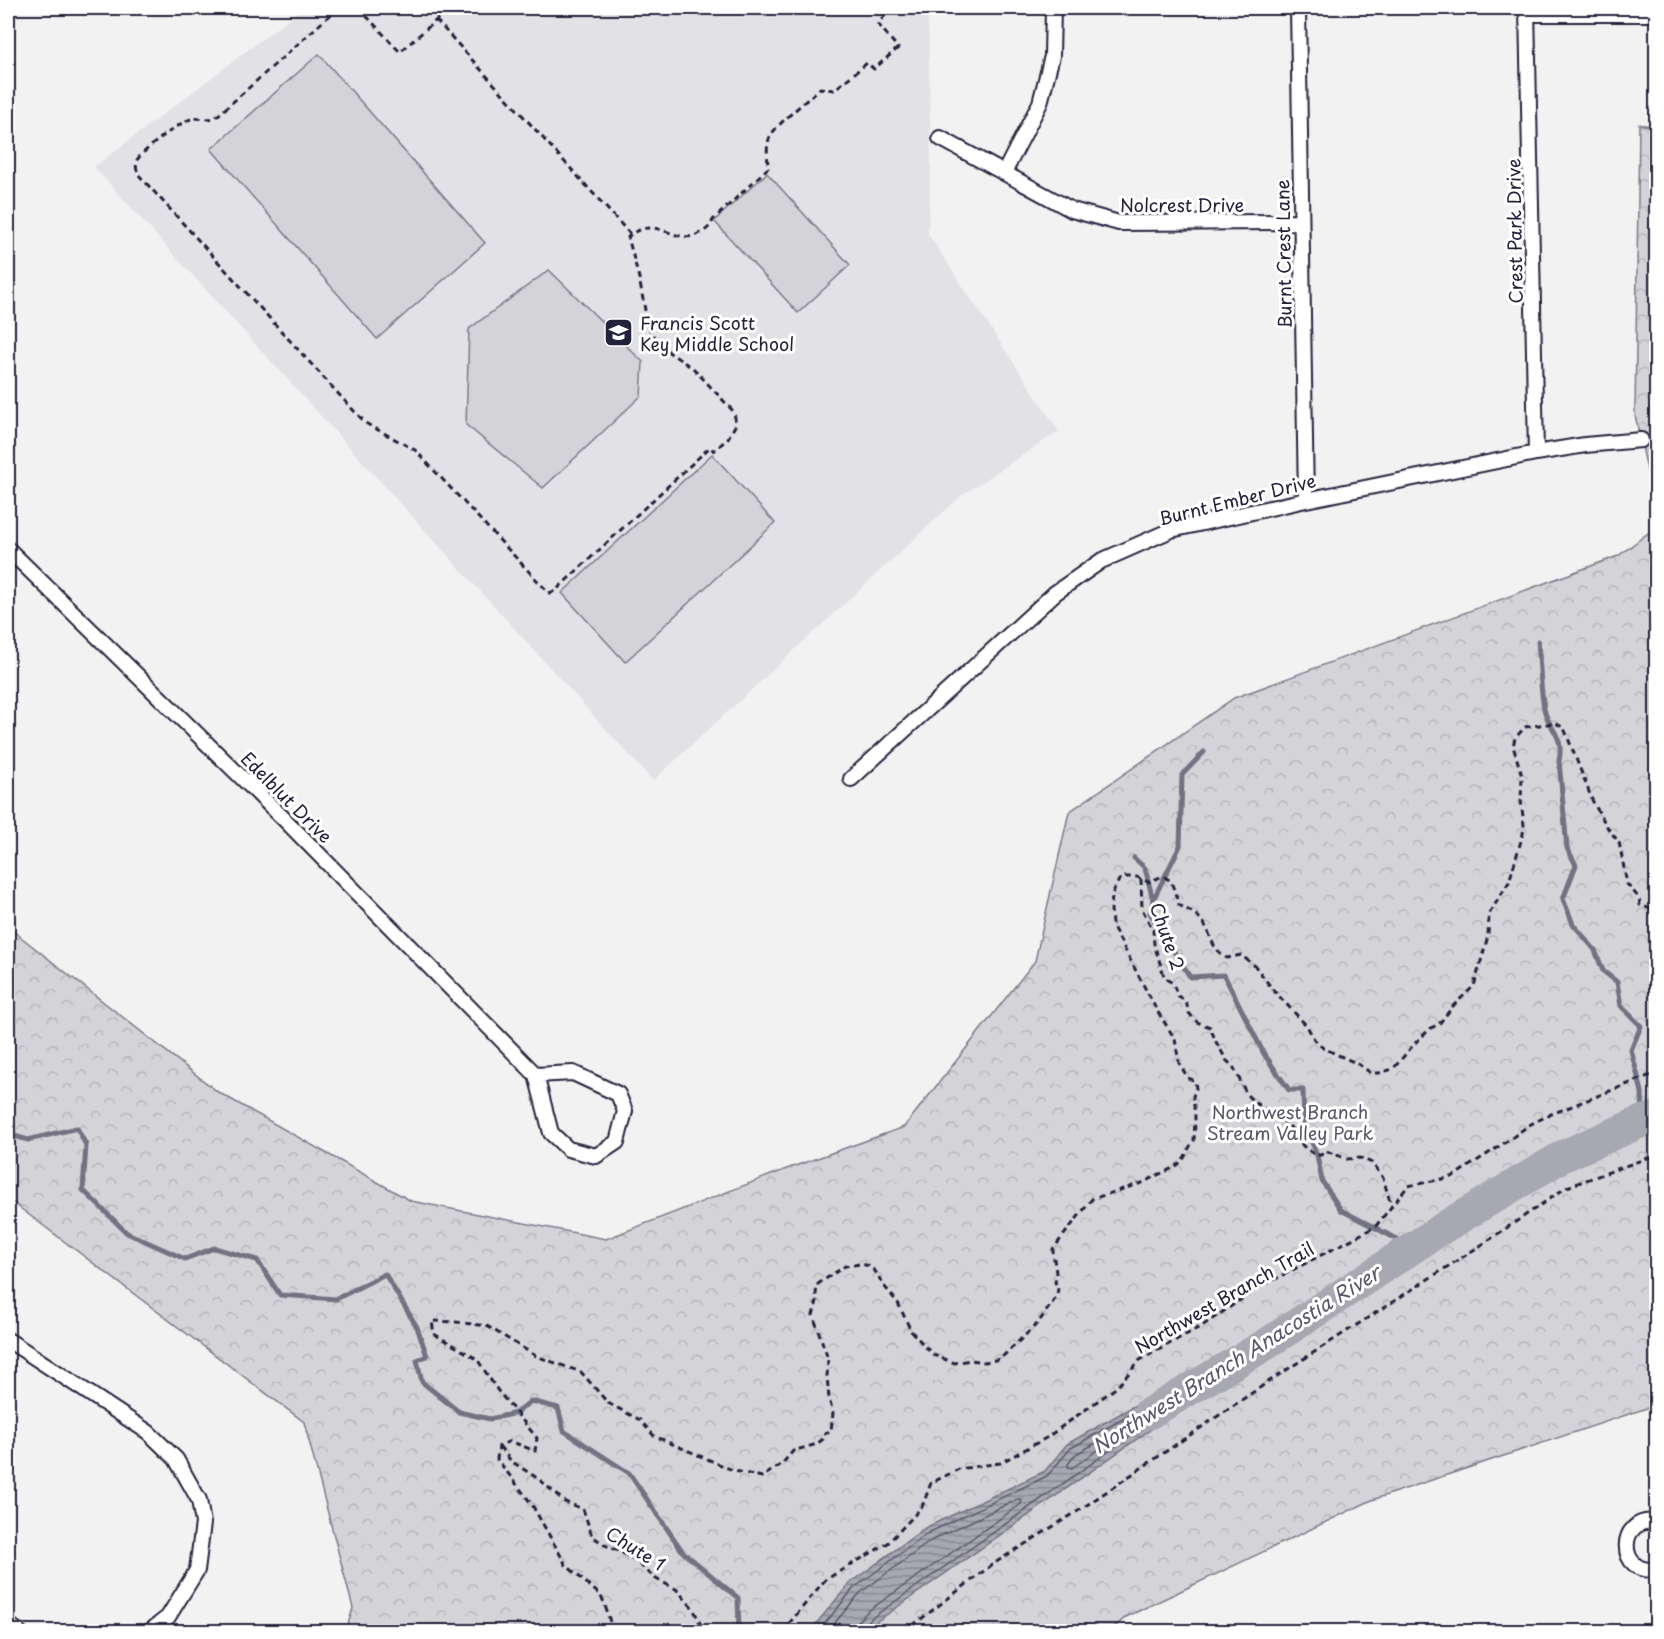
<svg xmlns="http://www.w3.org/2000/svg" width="1664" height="1639" viewBox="0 0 1664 1639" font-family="'Playpen Sans',sans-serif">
<defs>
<pattern id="forest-crowns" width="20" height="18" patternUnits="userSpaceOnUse" patternTransform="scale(1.5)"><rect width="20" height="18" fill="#d3d3d8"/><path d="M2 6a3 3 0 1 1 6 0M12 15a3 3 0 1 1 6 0" fill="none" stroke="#b5b5ba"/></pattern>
<pattern id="water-rules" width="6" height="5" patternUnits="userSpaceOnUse" patternTransform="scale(1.5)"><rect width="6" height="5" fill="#a8a8b2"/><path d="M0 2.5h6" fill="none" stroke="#888892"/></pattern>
</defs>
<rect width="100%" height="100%" fill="#f2f2f3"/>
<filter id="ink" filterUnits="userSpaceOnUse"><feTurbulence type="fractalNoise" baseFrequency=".0167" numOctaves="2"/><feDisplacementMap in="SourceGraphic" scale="12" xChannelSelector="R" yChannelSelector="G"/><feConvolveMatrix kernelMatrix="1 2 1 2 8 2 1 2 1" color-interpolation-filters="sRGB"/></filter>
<g filter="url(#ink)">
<path fill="#e2e2e6" d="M303 8H928L931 166 928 234 1059 431 961 496 653 781 94 167Z"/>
<path fill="#d3d3d8" stroke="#7a7a8a" stroke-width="1.5" d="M319 54 485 243 377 339 211 149Z
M767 173 850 265 798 313 714 221Z
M549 270 643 362 641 396 543 488 466 425 469 329Z
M712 454 775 523 625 662 562 593Z"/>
<path fill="url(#forest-crowns)" stroke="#7a7a8a" stroke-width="1.5" d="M1639 124 1656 127V510L1635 415Z
M1656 527V1405L1372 1500 1126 1617 1110 1631H346L353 1608 304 1422 8 1199V927L218 1092 411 1201 606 1239 784 1170 904 1127 1035 961 1069 812 1234 698 1618 556Z"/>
<path fill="url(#water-rules)" stroke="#727282" stroke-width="1.5" d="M1202 1367 1167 1418 876 1622 865 1631H810L850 1583 925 1528 1045 1471 1067 1444Z"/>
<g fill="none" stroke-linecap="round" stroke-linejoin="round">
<path stroke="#58586b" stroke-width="1.5" d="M1105 1438 1108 1439V1443L1072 1468 1068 1467V1464L1076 1454Z
M818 1632 854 1588 928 1533 1047 1476 1071 1448 1171 1392H1175V1396L1162 1414 873 1617 863 1626 862 1632
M827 1632 860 1593 932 1540 1018 1499H1022L1021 1504 868 1611 857 1622 854 1632"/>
<path stroke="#727282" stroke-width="5" d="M1538 641C1540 663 1540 686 1544 708 1547 729 1565 733 1559 761L1567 848 1576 865 1563 899 1573 924 1595 950 1603 971 1617 982 1621 1006 1641 1026 1631 1050 1642 1092 1643 1121
M1204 752 1182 775 1180 846 1153 900 1150 913 1190 977 1224 975 1264 1054 1289 1090H1303L1304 1122 1317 1155 1322 1181 1341 1210 1414 1248
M1134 858 1145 868 1153 900
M8 1134 28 1140 77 1128 86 1145 83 1190 127 1233 185 1259 214 1248 257 1260 280 1295 336 1299 385 1274 417 1327 427 1356 417 1360 422 1382 459 1412 490 1419 516 1413 531 1401 558 1408 564 1431 629 1473 683 1552 738 1598 739 1632"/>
<path stroke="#a8a8b2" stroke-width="32" d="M1148 1414 1265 1345 1446 1226 1563 1156 1643 1121 1656 1117"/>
<defs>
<path id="minor" d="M1298 8 1306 500
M1527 8 1536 453
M1528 14H1656
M940 138 1072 210 1119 223 1301 222
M1004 173 1040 103 1052 56 1053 8
M8 549 285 820 536 1075 551 1133 568 1149 596 1156 617 1142 625 1111 618 1094 573 1073 536 1075
M851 779 1055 593 1101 561 1171 530 1306 500 1536 453 1585 445 1641 440
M8 1340 148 1432 176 1459 199 1500 203 1523 197 1570 168 1617 149 1632
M1656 1522C1616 1516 1618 1577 1656 1569
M8 1624 19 1632"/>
</defs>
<use href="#minor" stroke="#22223b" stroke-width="18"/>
<path stroke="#22223b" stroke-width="3" stroke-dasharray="6 4.5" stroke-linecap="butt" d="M338 8 215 118C207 120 199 117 191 119 180 122 142 151 137 160 135 165 137 170 138 174L355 412 367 424 415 450 549 593 555 591 710 447 714 451 728 438 736 424 734 412 694 369 670 353 655 339 648 326 639 278 628 237C656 212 676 248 700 233 707 230 710 227 713 220L768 168C768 158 765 145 771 135 778 123 809 99 820 88L834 90 867 63 874 69 898 48 878 24 888 11 885 8
M359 8 400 52 450 8
M436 20 630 234
M1141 879 1142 909 1153 930 1154 944 1164 976 1173 984 1178 996 1186 1002 1189 1013 1197 1022 1210 1027 1216 1042 1227 1061 1233 1066 1247 1095 1254 1102 1288 1124 1303 1146 1315 1155H1321L1326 1151 1347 1159 1361 1158 1372 1163 1383 1178 1392 1208
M500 1447 511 1461 540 1480 565 1502 583 1509 592 1536 605 1545 631 1557 656 1579 676 1589 693 1608 704 1632
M613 1632 604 1602 600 1595 566 1565 531 1503 497 1459 499 1446 510 1441 535 1451 537 1438 498 1391 477 1359 434 1334 432 1321 456 1322 487 1326 536 1356 581 1372 608 1403 640 1420 654 1436 735 1471 762 1477 782 1464 793 1451 817 1444 823 1439 825 1433 831 1431 833 1413 829 1399 827 1376 828 1359 813 1315 817 1301 816 1293 818 1284 845 1266 861 1264 869 1266 875 1271 884 1286 898 1303 911 1331 933 1355 955 1363 970 1360 985 1362 1000 1359 1038 1323 1057 1296 1058 1288 1055 1282C1058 1271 1053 1261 1053 1249L1092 1199 1145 1182C1156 1174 1170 1172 1181 1162 1186 1157 1188 1147 1194 1141L1195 1117 1193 1096 1196 1089 1195 1081 1188 1078 1179 1063 1175 1039 1156 1009 1112 925 1111 909 1112 894 1119 880 1125 877H1137L1148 882 1163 876 1171 881 1179 905C1188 910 1197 914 1203 922 1212 935 1211 950 1227 958L1241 955 1255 966 1274 991 1307 1026 1314 1039 1323 1048 1358 1064 1371 1073H1379L1393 1069 1415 1043 1431 1028 1439 1024 1454 1005 1474 986 1488 936 1489 914 1509 882 1523 834 1524 825 1521 800 1522 776 1513 746 1515 738 1525 727 1547 724H1557L1564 728 1593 802 1609 830 1619 842 1627 884 1639 898 1640 905 1656 911
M782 1632 825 1580 888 1543 922 1507 931 1483 959 1469 1000 1463 1046 1438 1117 1387 1140 1360 1202 1326 1258 1288 1375 1227 1408 1186 1452 1177 1509 1140 1529 1125 1549 1115 1656 1073
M904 1632 993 1564 1078 1511 1277 1376 1483 1244 1567 1187 1656 1155"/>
<use href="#minor" stroke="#fff" stroke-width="14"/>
</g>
</g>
<defs>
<symbol id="school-square" viewBox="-11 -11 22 22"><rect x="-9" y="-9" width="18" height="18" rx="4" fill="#22223b" stroke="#fff"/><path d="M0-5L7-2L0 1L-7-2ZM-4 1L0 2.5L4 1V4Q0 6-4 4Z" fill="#fff"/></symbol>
</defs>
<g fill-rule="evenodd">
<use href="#school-square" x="602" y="316" width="33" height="33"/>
</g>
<g text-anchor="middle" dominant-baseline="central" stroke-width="6" stroke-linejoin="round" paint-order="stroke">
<g font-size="18" fill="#22223b" stroke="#fff">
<text x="1182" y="204">Nolcrest Drive</text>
<text transform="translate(1514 231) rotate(-91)">Crest Park Drive</text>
<text transform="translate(1283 254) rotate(-91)">Burnt Crest Lane</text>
<text transform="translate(1237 499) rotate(-14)">Burnt Ember Drive</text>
<text transform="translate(287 797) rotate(45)">Edelblut Drive</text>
<text transform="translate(1168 936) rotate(71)">Chute 2</text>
<text transform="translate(1224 1297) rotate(-30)">Northwest Branch Trail</text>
<text transform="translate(636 1548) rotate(32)">Chute 1</text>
</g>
<g font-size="18" fill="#22223b" stroke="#fff" text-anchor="start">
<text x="640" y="322">Francis Scott<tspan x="640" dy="21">Key Middle School</tspan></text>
</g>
<g font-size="18" fill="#57576a" stroke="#fff">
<text x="1290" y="1111">Northwest Branch<tspan x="1290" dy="21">Stream Valley Park</tspan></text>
</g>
<g font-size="20" font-style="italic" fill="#58586b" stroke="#fff">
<text transform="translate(1236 1359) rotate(-32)">Northwest Branch Anacostia River</text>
</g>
</g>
<rect width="1664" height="1639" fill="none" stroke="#fff" stroke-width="30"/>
<rect x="15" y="15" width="1634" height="1609" fill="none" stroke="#22223b" stroke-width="2" filter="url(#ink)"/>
</svg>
